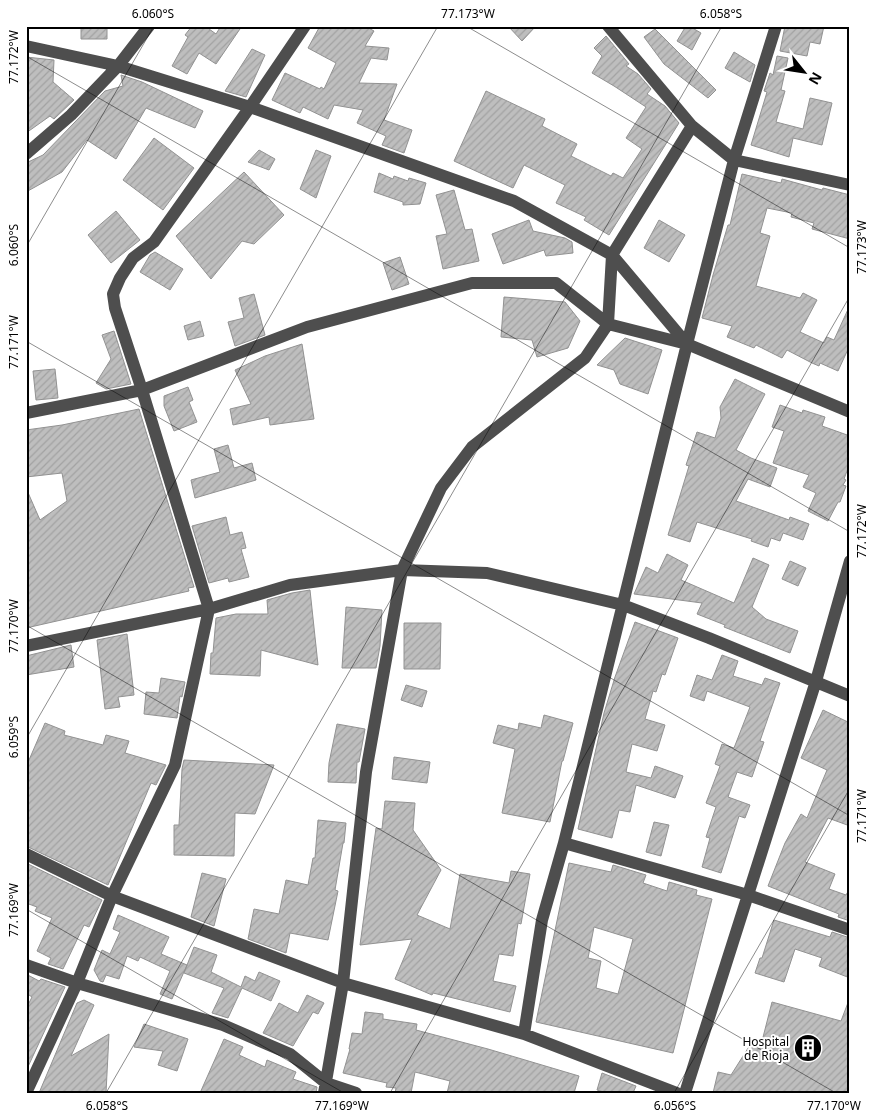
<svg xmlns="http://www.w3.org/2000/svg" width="876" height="1119" viewBox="0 0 876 1119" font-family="'Noto Sans',sans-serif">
<defs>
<pattern id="building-hatch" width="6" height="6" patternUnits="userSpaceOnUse" patternTransform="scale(1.25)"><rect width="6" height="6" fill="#bebebe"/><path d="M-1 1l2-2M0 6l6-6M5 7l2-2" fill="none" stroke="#a2a2a2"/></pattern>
</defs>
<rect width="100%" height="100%" fill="#fff"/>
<path fill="url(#building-hatch)" stroke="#929292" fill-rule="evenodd" d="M81 26H107V39H81Z
M192 26H205L216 34 221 26H242L216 64 199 53 187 74 172 66 188 37 185 35Z
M320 26H365L374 31 365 46 389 48 387 60 371 58 359 83 397 84 384 120 412 130 404 153 382 145 386 136 357 123 363 110 334 105 328 119 303 107 300 113 272 100 285 73 320 89 321 87 324 89 336 63 308 48Z
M508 26H536L522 41Z
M686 26H689L701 33 692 50 677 41Z
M785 26H824L820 44 810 42 807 56 780 51Z
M655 29 716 90 708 98 664 64 644 37Z
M606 36 629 64 626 66 638 74 651 89 647 94 665 106 679 123 609 235 584 220 586 217 556 203 565 185 524 165 513 188 454 161 486 91 545 119 542 126 577 144 571 156 611 176 613 173 623 178 642 149 626 138 646 107 614 86 592 73 602 56 594 48Z
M252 49 265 55 246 97 225 91Z
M734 52 755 65 750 82 725 68Z
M777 56 788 58 781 90 785 91 776 122 803 129 810 98 832 103 822 145 793 138 789 157 751 145 767 92 764 91 770 73 773 75Z
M26 57 54 60 53 82 74 100 54 119 50 116 26 133Z
M121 75 142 82 203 111 195 128 146 108 116 159 87 140 62 172 26 192V163L43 155 105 91 123 86Z
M154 138 194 168 163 210 123 180Z
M259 150 275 159 269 170 248 162Z
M316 150 331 156 316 198 300 189Z
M244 172 284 215 254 244 242 241 211 279 176 236Z
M379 173 393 179 394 176 408 181 409 178 426 183 420 204 403 205V202L374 192Z
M742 174 781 183 782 179 822 190 823 188 850 195V239L812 229 814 223 791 217 792 213 767 208 760 233 770 236 756 286 800 298 803 293 817 300 800 332 824 343 827 337 834 340 850 305V345L838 371 820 363 819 366 812 363 787 350 782 358 756 345 754 348 727 337 732 326 702 318 713 275 728 225H730Z
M454 190 465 230 472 229 479 261 443 269 436 236 447 234 436 195Z
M116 211 140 240 111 263 88 235Z
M529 220 533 231 565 238 572 242 573 253 546 256 544 250 503 264 492 234Z
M659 220 685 235 669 262 644 248Z
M155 252 183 269 170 290 140 272 150 255Z
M400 257 409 284 392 290 383 263Z
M254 294 265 335 235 346 228 322 244 318 239 298Z
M504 297 565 302 580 321 568 348 537 357 532 340 501 337Z
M200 321 204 336 188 340 184 326Z
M114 331 131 384 106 389 96 383 111 359 102 335Z
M625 338 662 350 648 394 620 384 614 370 597 365Z
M302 344 314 419 270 425 269 417 233 425 230 409 251 404 235 370 265 356Z
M55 369 58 398 36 400 33 371Z
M735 379 765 394 736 450 751 458 777 468 770 487 748 479 736 501 789 520 790 517 809 524 803 540 783 533 780 541 771 538 768 547 751 541 752 539 697 522 690 542 668 535 689 466 686 465 697 432 715 438 721 418 720 407Z
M188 387 193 400 189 402 197 422 174 431 164 406V396Z
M780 405 802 413 803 410 825 417 822 426 850 436V463L844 479 846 480 843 485 846 486 840 502H838L828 521 808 511 816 493 803 487 809 475 773 463 784 431 772 427Z
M139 409 194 587 188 588 189 591 26 628V488L40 520 67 501 62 473 26 477V430L62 425Z
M228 445 234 468 252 463 256 480 195 498 191 480 220 472 214 449Z
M226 517 230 535 242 532 246 548 241 549 249 577 229 582 228 578 209 583 192 526Z
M667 554 688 565 681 580 734 603 753 558 769 565 752 607 766 619 798 631 790 653 724 627 725 625 697 614 702 603 634 594 646 567 658 573Z
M790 561 806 568 798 586 782 579Z
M310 590 318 665 261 650 260 676 210 674 211 653H213L216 618 236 614H268L267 600 292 593Z
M346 607 382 610 380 646 376 668H342Z
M635 622 678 638 665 675 662 674 656 692 653 691 645 719 665 725 657 751 632 744 626 772 651 778 655 766 683 776 675 798 636 785 630 812 619 810 612 838 578 829 604 713 615 677Z
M404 623H441L440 669H404Z
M127 634 134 695 118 697 120 707 105 709 97 640Z
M71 645 74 667 26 675V656Z
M722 655 738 661 733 676 762 685 765 678 780 683 760 741 764 742 752 777 737 772 728 797 750 805 745 818 739 816 721 873 702 867 710 838 706 837 716 807 706 803 720 766 715 764 722 744 734 748 750 707 707 691 704 701 690 696 697 675 712 680Z
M161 678 185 682 182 697 180 696 177 718 144 714 146 692 159 693Z
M406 685 427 691 422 707 401 700Z
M823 710 850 723V826L828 818 805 862 835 874 829 889 846 895 850 888V921L838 917 839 914 768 886 785 843 801 814 807 818 827 770 801 758Z
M544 715 573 723 563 761H562L550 822 502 813 515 749 493 743 498 725 518 730 519 723 541 728Z
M45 723 65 731 64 735 103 745 106 735 129 741 125 753 166 765 156 785 151 783 108 885 26 846V767Z
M337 724 365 729 359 762H357L356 783 328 782 329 763Z
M394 757 430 762 427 783 392 779Z
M184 760 274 765 255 814 235 813 234 856 174 855V825H179L182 769Z
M385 801 415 803 413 830 441 870 417 915 450 929 460 874 509 883 511 871 530 874 521 924 518 923 513 956 499 954 493 981 516 986 510 1012 433 993 432 995 395 979 412 939 360 945 376 828 382 829Z
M318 820 346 823 344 843H343L335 890 338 891 328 940 290 933 286 953 248 939 254 909 279 914 286 880 308 885 313 858H315Z
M654 822 669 825 661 856 646 852Z
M26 863 102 900 89 927 84 925 63 969 48 964 51 958 37 951 52 918 35 911 37 907 26 903Z
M569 863 611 872 613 865 646 875 643 883 667 891 669 882 697 890 696 895 712 899 673 1053 536 1022ZM594 927 633 939 618 994 596 988 601 961 588 958Z
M202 873 226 879 214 926 191 917Z
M118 915 169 937 161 954 187 965 172 999 160 994 170 971 140 957 138 961 127 956 119 979 106 975 103 982 100 981 94 970 102 950 110 954 120 932 113 929Z
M774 920 830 937 832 932 850 938V978L819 966 822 958 795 949 784 982 755 973 760 958H762Z
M194 947 217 955 211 972 241 987 245 976 255 981 259 972 280 981 271 1001 242 988 228 1018 212 1013 224 988 184 973Z
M26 974 39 981 41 979 65 987 26 1071V1009L32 997 26 993Z
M307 995 324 1003 318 1014 313 1012 293 1046 263 1033 279 1003 298 1013Z
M84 1000 94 1005 71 1056 109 1034 106 1093H39L77 1003Z
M849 1000 850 1093H713L718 1072 731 1075 750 1045 760 1049 772 1002 841 1021Z
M365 1012 383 1014V1019L417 1024 416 1030 488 1049 579 1076 574 1093H447L450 1081 415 1072 411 1093H395L396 1088 386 1087 387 1083 343 1073 350 1049H349L352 1033 362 1034Z
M144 1024 188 1039 177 1071 158 1065 163 1051 134 1047Z
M224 1039 243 1047 239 1055 265 1067 267 1060 296 1072 293 1079 317 1087 316 1093H200Z
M602 1073 636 1086 633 1093H607L597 1090Z"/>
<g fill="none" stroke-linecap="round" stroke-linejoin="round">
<path stroke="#4e4e4e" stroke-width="12" d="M26 46 118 66 250 107 514 201 612 255 687 344
M692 126 734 160 850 185
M26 154 71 115 118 66 149 26
M26 413 142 390 307 327 472 283H556L608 324 687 344 850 412
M26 646 209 609 290 585 402 570 487 573 623 605 709 638 850 696
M564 843 748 895 850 930
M26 854 112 896 343 983 524 1034 677 1093
M26 965 77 983 223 1025 290 1054 326 1083 356 1093
M524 1034 542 920 564 843 687 344 734 160 776 26
M26 1093 77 983 112 896 175 765 209 609 142 390 115 308 113 294 120 278 133 258 154 242 250 107 305 26
M324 1093 343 983 366 772 402 570 441 488 472 447 585 358 608 324 612 255 692 126 608 26
M685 1093 816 681 850 561"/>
</g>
<path fill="none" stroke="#000" stroke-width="1" stroke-opacity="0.45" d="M466 26 850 248M26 56 850 532M26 247 154 26M26 341 850 816M26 625 836 1093M26 739 438 26M26 909 344 1093M106 1093 722 26M390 1093 850 296M674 1093 850 788"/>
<defs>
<symbol id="building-disc" viewBox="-11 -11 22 22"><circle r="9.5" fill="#000" stroke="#fff"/><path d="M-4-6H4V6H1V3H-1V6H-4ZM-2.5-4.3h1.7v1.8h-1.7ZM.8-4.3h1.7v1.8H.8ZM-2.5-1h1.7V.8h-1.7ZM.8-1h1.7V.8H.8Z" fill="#fff"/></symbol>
</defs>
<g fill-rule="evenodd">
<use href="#building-disc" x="792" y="1032" width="32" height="32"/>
</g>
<g text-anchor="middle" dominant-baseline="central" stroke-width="4" stroke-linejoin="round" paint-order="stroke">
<g font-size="12" fill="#000" stroke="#fff" text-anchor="end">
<text x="789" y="1041">Hospital<tspan x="789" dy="14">de Rioja</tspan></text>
</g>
</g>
<rect width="876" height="1119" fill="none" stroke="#ffffff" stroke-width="55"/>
<g transform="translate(804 72) rotate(120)" stroke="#ffffff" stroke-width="4" paint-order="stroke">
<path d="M0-4L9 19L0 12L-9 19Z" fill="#000000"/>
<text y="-8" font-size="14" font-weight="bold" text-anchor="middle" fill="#000000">N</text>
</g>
<rect x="28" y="28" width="820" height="1064" fill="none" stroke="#000" stroke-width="2"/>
<g font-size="12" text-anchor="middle" fill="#000">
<text x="153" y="18">6.060°S</text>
<text x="468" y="18">77.173°W</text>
<text x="721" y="18">6.058°S</text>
<text transform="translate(14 57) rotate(-90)" y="4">77.172°W</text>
<text transform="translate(14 245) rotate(-90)" y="4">6.060°S</text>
<text transform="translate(862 247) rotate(-90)" y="4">77.173°W</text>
<text transform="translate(14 342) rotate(-90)" y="4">77.171°W</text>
<text transform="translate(862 531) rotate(-90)" y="4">77.172°W</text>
<text transform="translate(14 626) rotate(-90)" y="4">77.170°W</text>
<text transform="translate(14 737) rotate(-90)" y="4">6.059°S</text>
<text transform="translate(862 816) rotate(-90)" y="4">77.171°W</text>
<text transform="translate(14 910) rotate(-90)" y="4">77.169°W</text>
<text x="107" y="1110">6.058°S</text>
<text x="342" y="1110">77.169°W</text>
<text x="675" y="1110">6.056°S</text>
<text x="834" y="1110">77.170°W</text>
</g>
</svg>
